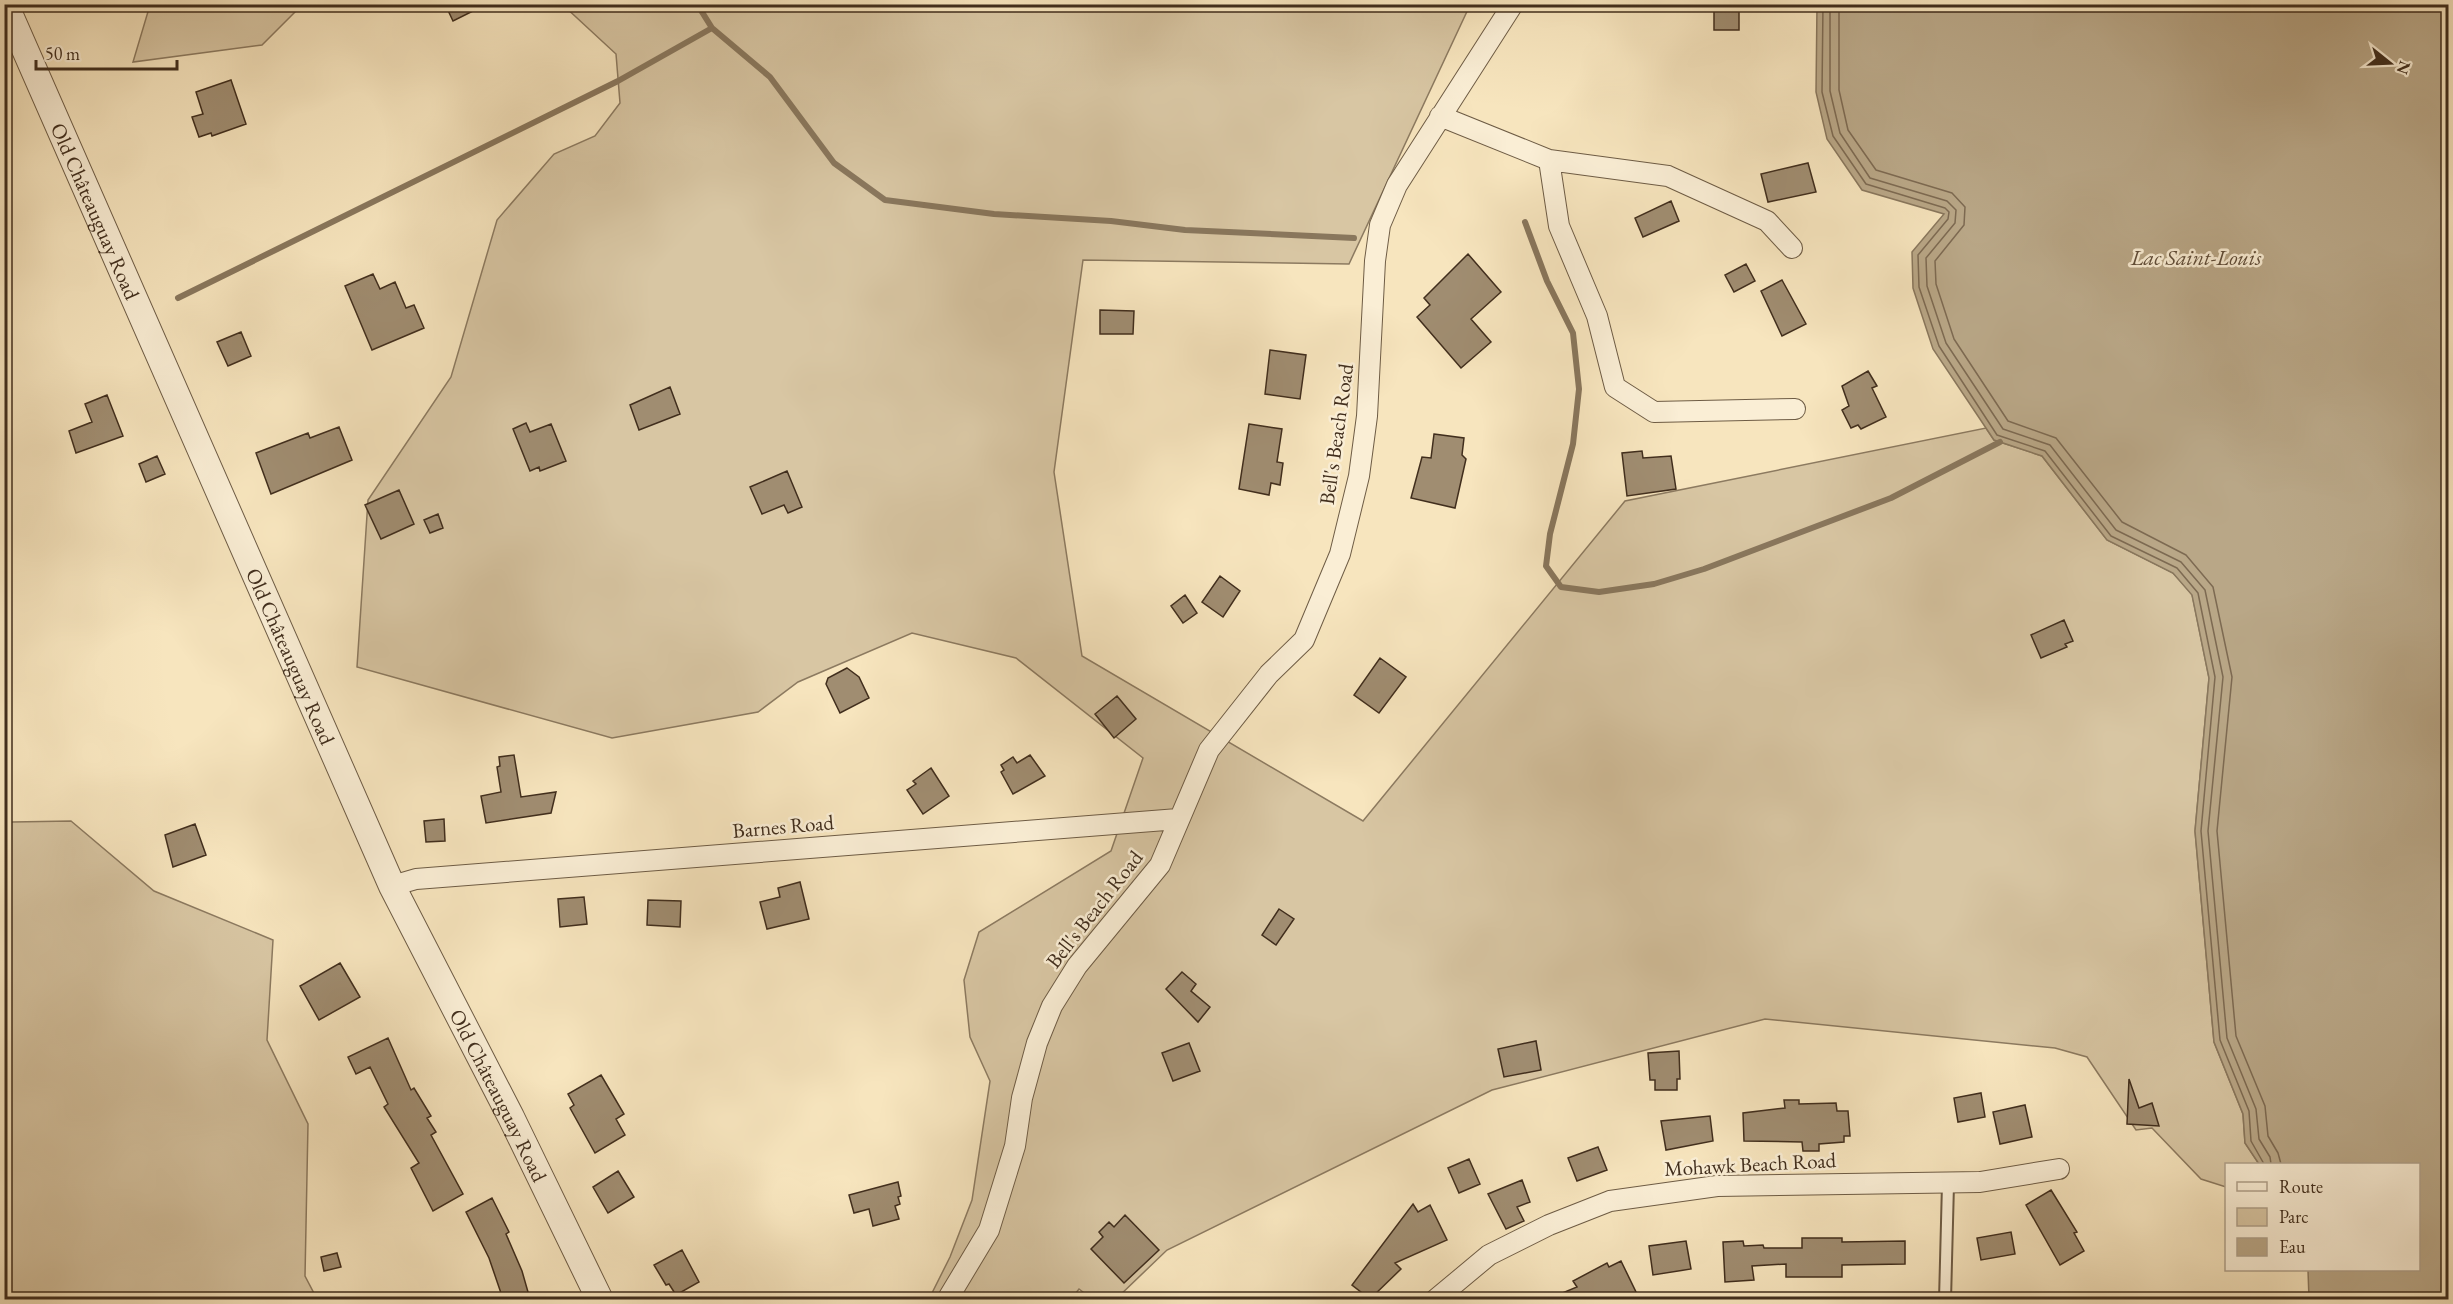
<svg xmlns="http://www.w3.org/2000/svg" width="2453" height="1304" viewBox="0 0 2453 1304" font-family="'EB Garamond',serif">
<rect width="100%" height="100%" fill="#f7e5be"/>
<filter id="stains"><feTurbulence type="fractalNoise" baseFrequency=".00333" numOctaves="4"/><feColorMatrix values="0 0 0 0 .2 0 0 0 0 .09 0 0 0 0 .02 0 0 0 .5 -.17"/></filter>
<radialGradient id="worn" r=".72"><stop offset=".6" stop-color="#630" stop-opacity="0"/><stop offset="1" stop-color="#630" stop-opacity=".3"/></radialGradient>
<path fill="#d8c6a3" stroke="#8c7a60" stroke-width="1.5" d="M150 5V4L302 5 262 45 133 62Z
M563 5H1470L1349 264 1083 260 1054 472 1082 656 1363 821 1625 501 1986 428 1994 440 2042 456 2107 540 2173 573 2192 594 2209 678 2195 831 2214 1042 2243 1114 2245 1143 2259 1164H2226V1187L2201 1179 2152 1128 2136 1130 2087 1057 2055 1048 1765 1019 1492 1090 1167 1250 1116 1299H1092L1079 1289 1071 1299H929L950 1257 972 1200 990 1081 970 1037 964 980 979 932 1111 851 1143 758 1016 658 912 633 798 682 758 712 612 738 357 667 368 500 451 377 497 220 554 154 595 136 620 103 616 54Z
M71 821 154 891 273 940 267 1040 308 1124 305 1276 317 1299H5V826L12 822Z"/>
<path fill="#b9a787" stroke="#89775d" stroke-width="1.5" d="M1817 5H2448V1299H2309L2308 1270H2418V1164H2259L2245 1143 2243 1114 2214 1042 2195 831 2209 678 2192 595 2173 573 2107 540 2042 456 1994 440 1933 349 1913 288 1912 252 1944 214 1862 190 1827 139 1816 92Z"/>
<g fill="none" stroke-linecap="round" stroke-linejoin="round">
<path stroke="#7d6a52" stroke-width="1.5" d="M1823 4 1822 92 1833 136 1866 184 1945 208 1949 212 1948 219 1918 255 1919 287 1939 346 1997 435 2045 451 2111 536 2177 568 2198 593 2215 677 2201 831 2220 1040 2249 1111 2251 1141 2264 1164
M1830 4V91L1840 133 1870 178 1947 201 1956 210 1955 223 1926 258 1927 286 1946 343 2003 429 2050 445 2116 530 2181 562 2205 590 2223 677 2208 831 2227 1038 2256 1109 2259 1139 2270 1157 2271 1164
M1839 4V90L1848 130 1876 170 1952 193 1965 207 1964 225 1935 261 1936 284 1954 339 2008 421 2056 438 2122 522 2186 555 2213 587 2232 677 2217 831 2236 1036 2265 1106 2268 1136 2278 1153 2281 1164"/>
<path stroke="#89775d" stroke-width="6" d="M697 4 712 28
M1525 222 1547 281 1573 333 1579 389 1573 444 1550 534 1546 566 1561 587 1599 592 1654 584 1704 569 1891 498 2000 442
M178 298 618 81 712 28 770 77 834 163 885 200 994 214 1111 221 1185 230 1354 238"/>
</g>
<path fill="#a08d71" stroke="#412e1d" stroke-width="1.5" d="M445 4H487L453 21Z
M1714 4H1739V30H1714Z
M231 80 246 124 212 136 211 133 199 137 192 117 203 114 196 92Z
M1808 163 1816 192 1768 202 1761 174Z
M1671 201 1679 221 1643 237 1635 218Z
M1468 254 1501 292 1471 319 1491 342 1461 368 1417 317 1430 305 1424 298Z
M1746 264 1755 281 1734 292 1725 275Z
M373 274 380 289 395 282 406 308 414 305 424 328 372 350 345 286Z
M1782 280 1806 324 1782 336 1761 291Z
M1100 310 1134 311 1133 334H1100Z
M241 332 251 356 228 366 217 342Z
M1270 350 1306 355 1300 399 1265 394Z
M1868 371 1877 386 1872 388 1886 417 1861 429 1858 425 1851 428 1842 410 1849 406 1842 386Z
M670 387 680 414 639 430 630 405Z
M107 395 123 436 76 453 69 431 92 422 85 404Z
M526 423 530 432 551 424 566 461 540 471 539 467 530 471 513 429Z
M1249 424 1282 429 1277 462 1283 463 1280 485 1271 483 1269 495 1239 489Z
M339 427 352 460 271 494 256 453 308 433 310 438Z
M1434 434 1464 438 1462 455 1466 459 1455 508 1411 498 1422 457 1431 458Z
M1642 451 1643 458 1671 456 1676 489 1627 496 1622 453Z
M157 456 165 474 146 482 139 464Z
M787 471 802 507 788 513 784 505 762 514 750 487Z
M399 490 414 524 381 539 365 505Z
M438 514 443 528 430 533 424 520Z
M1220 576 1240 591 1223 617 1202 602Z
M1185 595 1197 613 1183 623 1171 606Z
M2064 620 2073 641 2065 644 2067 647 2041 658 2031 635Z
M1380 658 1406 677 1379 713 1354 695Z
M847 668 859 677 869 698 840 713 826 684 828 678Z
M1117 696 1136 719 1114 738 1095 714Z
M514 755 521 797 556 792 551 813 486 823 481 796 501 792 497 767 500 766 499 757Z
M1030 755 1045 776 1013 794 1001 772 1004 770 1001 765 1013 757 1017 763Z
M931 768 949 796 923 814 907 790 916 784 913 781Z
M444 819 445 841 426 842 424 821Z
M195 824 206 855 173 867 165 835Z
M800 882 809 919 767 929 760 902 780 897 778 888Z
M584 897 587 924 560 927 558 899Z
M648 900 681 901 680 927 647 925Z
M1279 909 1294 919 1276 945 1262 935Z
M340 963 360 997 319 1020 300 986Z
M1182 972 1196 984 1191 991 1210 1007 1198 1022 1166 989Z
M388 1038 411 1090 414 1088 431 1116 427 1118 436 1132 431 1135 463 1194 433 1211 411 1168 419 1163 384 1107 388 1104 370 1067 356 1074 348 1057Z
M1536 1041 1541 1070 1504 1077 1498 1049Z
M1189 1043 1200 1071 1173 1081 1162 1053Z
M1679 1051 1680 1079H1677V1090H1655V1080H1650L1648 1053Z
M601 1075 624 1114 616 1119 625 1135 595 1153 570 1108 574 1105 568 1094Z
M2129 1079 2139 1108 2152 1103 2159 1126 2127 1124Z
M1981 1093 1985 1117 1958 1122 1954 1098Z
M1784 1100H1799V1104L1836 1103 1837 1111H1848L1850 1136H1844V1142L1819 1144V1151H1803L1802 1142 1744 1141 1743 1113 1785 1108Z
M2025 1105 2032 1137 2000 1144 1993 1112Z
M1710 1116 1713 1141 1666 1150 1661 1121Z
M1598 1147 1607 1170 1577 1181 1568 1158Z
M1469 1159 1480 1184 1459 1193 1448 1168Z
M618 1171 634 1197 608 1213 593 1187Z
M1522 1180 1530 1202 1517 1207 1524 1221 1506 1229 1488 1194Z
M898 1182 901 1196 898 1197 900 1204 895 1206 899 1219 873 1226 869 1209 854 1213 849 1195Z
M2051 1190 2077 1232 2074 1233 2084 1251 2060 1265 2026 1205Z
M492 1198 509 1232 506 1234 522 1271 530 1299H503L489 1258 466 1212Z
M1413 1204 1418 1212 1430 1205 1447 1240 1395 1263 1401 1269 1370 1299 1352 1285Z
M1125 1215 1159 1250 1124 1283 1091 1249 1103 1237 1099 1232 1109 1222 1114 1227Z
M2011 1232 2015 1254 1981 1260 1977 1238Z
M1802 1238H1842V1242L1905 1241V1264L1842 1265V1277H1786V1264L1752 1266 1754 1280 1725 1282 1723 1242 1743 1241 1744 1246 1763 1245 1764 1248H1802Z
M1686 1241 1691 1269 1653 1275 1649 1246Z
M682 1250 699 1282 676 1295 669 1284 666 1285 654 1265Z
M337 1253 341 1267 324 1271 321 1257Z
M1621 1261 1636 1292 1621 1299H1548L1577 1287 1573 1281 1607 1263 1609 1267Z"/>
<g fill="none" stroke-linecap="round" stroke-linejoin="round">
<defs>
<path id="service" d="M1945 1300 1948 1184"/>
<path id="minor" d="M1440 116 1549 160 1668 176 1767 221 1792 248
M1549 160 1559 226 1597 316 1615 387 1654 412 1795 409
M392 886 416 879 1178 819
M947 1300 989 1230 1015 1146 1022 1098 1037 1043 1052 1006 1077 966 1160 865 1209 750 1269 674 1304 640 1340 554 1359 476 1367 416 1375 261 1380 225 1397 185 1513 4
M1435 1300 1489 1255 1549 1225 1610 1201 1717 1186 1980 1182 2059 1169"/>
<g id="tertiary">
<path id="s1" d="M5 4 392 886 511 1117 600 1300"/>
</g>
</defs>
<use href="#service" stroke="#6e5c45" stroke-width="14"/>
<use href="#minor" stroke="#6e5c45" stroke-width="22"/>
<use href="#tertiary" stroke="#6e5c45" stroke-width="28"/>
<use href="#service" stroke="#faeed5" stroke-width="10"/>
<use href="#minor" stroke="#faeed5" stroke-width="20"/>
<use href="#tertiary" stroke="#faeed5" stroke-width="26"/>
</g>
<g text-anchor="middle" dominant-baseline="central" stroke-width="5" stroke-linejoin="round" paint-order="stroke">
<g font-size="21" fill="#412e1d" stroke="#faeed5">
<text stroke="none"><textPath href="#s1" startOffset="226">Old Châteauguay Road</textPath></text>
<text transform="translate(1336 434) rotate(-82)">Bell's Beach Road</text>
<text stroke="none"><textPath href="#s1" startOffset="712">Old Châteauguay Road</textPath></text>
<text transform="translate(783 826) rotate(-5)">Barnes Road</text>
<text transform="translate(1094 909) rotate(-52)">Bell's Beach Road</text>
<text stroke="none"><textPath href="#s1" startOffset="1198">Old Châteauguay Road</textPath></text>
<text transform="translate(1750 1164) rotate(-3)">Mohawk Beach Road</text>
</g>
<g font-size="22" font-style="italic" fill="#5f4c38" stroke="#faeed5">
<text x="2196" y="257">Lac Saint-Louis</text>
</g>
</g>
<rect width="2453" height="1304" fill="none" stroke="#f7e5be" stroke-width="24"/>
<rect x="6" y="6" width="2441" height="1292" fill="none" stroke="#412e1d" stroke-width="3"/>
<rect x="12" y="12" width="2429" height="1280" fill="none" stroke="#412e1d" stroke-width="1.5"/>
<rect x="2225" y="1163" width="195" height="108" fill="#faeed5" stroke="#b0a18b" stroke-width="1.5"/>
<rect x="2237" y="1182" width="30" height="9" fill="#faeed5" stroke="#b0a18b" stroke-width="1.5"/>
<text x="2279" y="1193" font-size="18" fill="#412e1d">Route</text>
<rect x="2237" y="1208" width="30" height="18" fill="#d8c6a3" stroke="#b0a18b" stroke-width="1.5"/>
<text x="2279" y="1223" font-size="18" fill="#412e1d">Parc</text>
<rect x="2237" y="1238" width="30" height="18" fill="#b9a787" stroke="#b0a18b" stroke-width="1.5"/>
<text x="2279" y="1253" font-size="18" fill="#412e1d">Eau</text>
<g transform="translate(2390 63) rotate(108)" stroke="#faeed5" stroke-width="4.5" paint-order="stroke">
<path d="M0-4.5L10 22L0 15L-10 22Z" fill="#412e1d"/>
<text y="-9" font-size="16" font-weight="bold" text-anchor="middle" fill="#412e1d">N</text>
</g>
<path d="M36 60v9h141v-9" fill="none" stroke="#412e1d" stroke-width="3"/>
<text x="45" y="60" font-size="18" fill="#412e1d" stroke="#faeed5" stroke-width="4.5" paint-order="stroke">50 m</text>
<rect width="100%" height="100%" filter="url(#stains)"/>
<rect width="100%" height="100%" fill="url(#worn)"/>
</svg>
